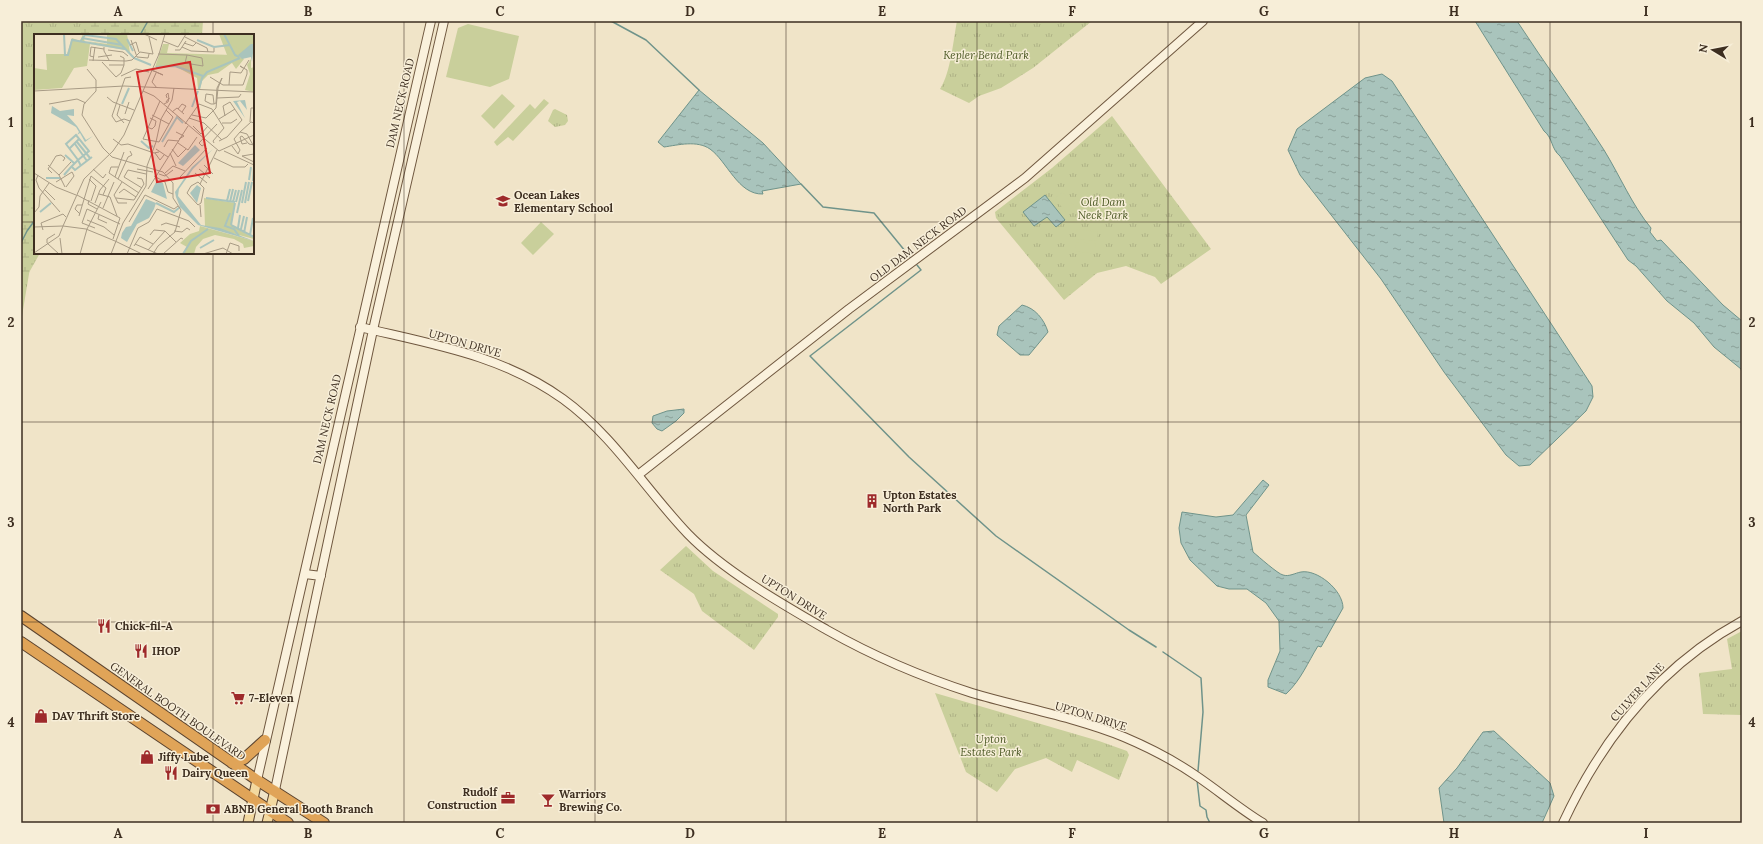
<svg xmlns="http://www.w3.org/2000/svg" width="1763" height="844" viewBox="0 0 1763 844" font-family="Lora,serif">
<defs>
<pattern id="grass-tufts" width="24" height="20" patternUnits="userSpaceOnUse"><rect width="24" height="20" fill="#c9cf9b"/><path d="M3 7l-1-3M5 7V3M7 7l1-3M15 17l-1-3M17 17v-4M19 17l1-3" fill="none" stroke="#aeb285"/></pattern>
<pattern id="wetland-marsh" width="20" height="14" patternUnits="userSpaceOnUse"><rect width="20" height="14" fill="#c9cf9b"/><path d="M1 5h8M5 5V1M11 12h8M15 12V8" fill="none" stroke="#aeb285"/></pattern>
<pattern id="water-ripples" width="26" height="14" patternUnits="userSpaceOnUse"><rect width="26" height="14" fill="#a9c4bc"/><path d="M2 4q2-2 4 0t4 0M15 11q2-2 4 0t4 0" fill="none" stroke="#8ba098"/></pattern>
</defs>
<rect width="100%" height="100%" fill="#f0e4c8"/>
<path fill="url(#grass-tufts)" d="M21 21H123L116 35H35V238L21 322Z
M957 21H1092L1033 68 1001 88 979 96 969 103 940 89C951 72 953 41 957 21Z
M555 109 567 115 568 121 565 125 555 127 548 121 553 110Z
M1112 116 1211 249 1161 284 1155 277 1126 266 1097 273 1064 300 996 218 995 212 1052 168Z
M686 546 713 571 778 614V617L754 650 702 611 694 594 660 570Z
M1742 631V715L1703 714 1699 673 1732 669 1727 639Z
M935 693 1099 741 1127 751 1129 755 1119 780 1077 760 1072 772 1046 758 1015 769 997 792 966 772Z"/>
<path fill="url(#wetland-marsh)" d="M86 21H203L202 35H76Z
M35 139V253H40L26 278H21V178Z"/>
<path fill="#c9cf9b" d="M468 24 519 36 509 79 490 87 446 77 458 28Z
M502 94 515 106 494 129 481 116Z
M544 99 549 103 513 141 508 137 497 146 494 142 530 104 535 109Z
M1063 192 1074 206 1066 213 1055 198Z
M541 222 554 234 533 255 521 243Z
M1077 229 1098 232 1097 241 1076 239Z
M1076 242 1096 244 1095 254 1075 251Z"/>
<path fill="url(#water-ripples)" stroke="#6f938a" d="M1475 21H1517C1545 64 1576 106 1604 150 1620 176 1632 205 1651 228L1650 232 1657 241 1661 240 1723 305 1742 321V373L1741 369 1714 347 1694 323 1667 301 1636 266 1628 260 1560 156C1551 149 1553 138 1544 131Z
M1382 74 1392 81 1592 386 1593 397 1586 411 1530 465 1519 466 1506 455 1444 372 1381 279 1300 175 1288 150 1297 129 1365 78Z
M699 90 763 143 801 184 762 191 763 194C738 195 727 161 710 149 697 140 678 145 664 147L658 142Z
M1045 195 1065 220 1056 227 1047 217 1034 226 1023 212Z
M1022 305C1035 308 1044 319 1048 332L1029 355H1020L997 335 999 326Z
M684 409V413L676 421 662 431 657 429 652 423 653 416 667 411Z
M1263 480 1269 485 1246 515 1253 552C1259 557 1278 574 1283 575 1289 577 1295 573 1301 572 1317 569 1343 590 1343 608L1321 647 1318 646C1308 662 1301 680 1286 694L1268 687V680L1280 651 1279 621 1266 603 1247 589H1229L1217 586 1190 560 1181 543 1179 528 1182 512 1216 517 1233 515Z
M1494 731 1550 783 1554 796 1542 823H1444L1439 788 1457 768 1483 732Z"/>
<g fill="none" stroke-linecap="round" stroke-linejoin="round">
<path stroke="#6f938a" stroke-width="1.5" d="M611 21 646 40 699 90
M140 35 148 21
M801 184 823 207 874 213 910 257
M21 243 27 231 35 220
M917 265 921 270 810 356 909 457 996 536 1129 630 1156 647
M1163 652 1201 678 1203 712 1198 771
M1197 780 1200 806 1206 810 1207 817 1210 823"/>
<defs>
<path id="secondary" d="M360 327C431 344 502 355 563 399 613 435 646 490 688 534 724 571 782 604 827 630 873 656 922 677 972 693 1022 708 1075 717 1124 737 1150 748 1175 761 1198 777 1220 792 1240 809 1263 823
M638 475 849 309 1025 178 1203 21
M305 574 321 576
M257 780 431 21
M275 790 373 330 444 21
M1563 823C1602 739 1660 666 1742 621"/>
<path id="primary" d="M248 823 257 780
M267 823 275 790"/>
<path id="highway" d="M21 616 257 780 324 823
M21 642 288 823
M232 763 244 759 265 740"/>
</defs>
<use href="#secondary" stroke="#6f573f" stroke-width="10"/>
<use href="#primary" stroke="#5b4430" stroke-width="11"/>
<use href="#highway" stroke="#5b4430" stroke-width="12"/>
<use href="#secondary" stroke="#faf1dc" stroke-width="8"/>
<use href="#primary" stroke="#f3d9a0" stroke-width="9"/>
<use href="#highway" stroke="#e0a458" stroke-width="10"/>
</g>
<path fill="none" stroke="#3d2e20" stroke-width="1" stroke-opacity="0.55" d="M213 21V35M404 21V823M595 21V823M786 21V823M977 21V823M1168 21V823M1359 21V823M1550 21V823M21 222H35M253 222H1742M213 253V823M21 422H1742M21 622H1742"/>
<defs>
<symbol id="school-bare" viewBox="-9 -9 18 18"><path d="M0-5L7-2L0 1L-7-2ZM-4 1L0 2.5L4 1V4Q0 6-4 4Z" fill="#9e2a2b" stroke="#f7eed8" stroke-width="2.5" paint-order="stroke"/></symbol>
<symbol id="building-bare" viewBox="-9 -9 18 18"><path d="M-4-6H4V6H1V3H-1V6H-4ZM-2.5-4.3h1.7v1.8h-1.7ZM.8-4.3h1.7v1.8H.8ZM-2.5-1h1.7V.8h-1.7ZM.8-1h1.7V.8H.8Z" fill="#9e2a2b" stroke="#f7eed8" stroke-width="2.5" paint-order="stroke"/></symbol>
<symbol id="restaurant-bare" viewBox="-9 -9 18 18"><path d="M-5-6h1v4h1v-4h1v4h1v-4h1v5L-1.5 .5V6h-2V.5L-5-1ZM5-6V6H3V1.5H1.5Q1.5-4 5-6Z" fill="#9e2a2b" stroke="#f7eed8" stroke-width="2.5" paint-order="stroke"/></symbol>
<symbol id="supermarket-bare" viewBox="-9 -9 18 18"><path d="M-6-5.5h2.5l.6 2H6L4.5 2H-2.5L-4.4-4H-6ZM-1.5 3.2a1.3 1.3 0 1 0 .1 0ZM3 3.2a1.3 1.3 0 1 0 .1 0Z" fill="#9e2a2b" stroke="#f7eed8" stroke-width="2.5" paint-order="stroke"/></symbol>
<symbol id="shop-bare" viewBox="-9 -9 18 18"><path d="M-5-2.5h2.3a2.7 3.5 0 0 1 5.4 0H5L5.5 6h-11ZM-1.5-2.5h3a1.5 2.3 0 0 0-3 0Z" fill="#9e2a2b" stroke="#f7eed8" stroke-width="2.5" paint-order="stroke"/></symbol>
<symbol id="office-bare" viewBox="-9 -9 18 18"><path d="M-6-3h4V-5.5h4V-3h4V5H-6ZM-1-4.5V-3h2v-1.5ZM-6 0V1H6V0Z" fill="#9e2a2b" stroke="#f7eed8" stroke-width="2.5" paint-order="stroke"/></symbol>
<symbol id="bar-bare" viewBox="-9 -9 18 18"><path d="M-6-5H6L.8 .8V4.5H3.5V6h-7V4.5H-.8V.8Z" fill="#9e2a2b" stroke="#f7eed8" stroke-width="2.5" paint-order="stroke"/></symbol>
<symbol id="bank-bare" viewBox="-9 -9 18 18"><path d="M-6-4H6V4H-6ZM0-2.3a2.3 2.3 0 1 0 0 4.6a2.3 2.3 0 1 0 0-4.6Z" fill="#9e2a2b" stroke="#f7eed8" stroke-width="2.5" paint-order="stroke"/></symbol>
</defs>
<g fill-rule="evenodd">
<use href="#school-bare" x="493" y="191" width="20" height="20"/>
<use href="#building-bare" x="862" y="491" width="20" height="20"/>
<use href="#restaurant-bare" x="94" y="616" width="20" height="20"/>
<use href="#restaurant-bare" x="131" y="641" width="20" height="20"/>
<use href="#supermarket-bare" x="228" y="688" width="20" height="20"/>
<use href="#shop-bare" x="31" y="706" width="20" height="20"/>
<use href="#shop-bare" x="137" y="747" width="20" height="20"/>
<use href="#restaurant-bare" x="161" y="763" width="20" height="20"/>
<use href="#office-bare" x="498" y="788" width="20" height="20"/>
<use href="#bar-bare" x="538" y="790" width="20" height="20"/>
<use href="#bank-bare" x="203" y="799" width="20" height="20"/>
</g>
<g text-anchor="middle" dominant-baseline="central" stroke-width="3" stroke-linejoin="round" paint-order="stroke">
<g font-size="11" font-style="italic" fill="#4d5a26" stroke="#f7eed8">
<text x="986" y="55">Kepler Bend Park</text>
<text x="1103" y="202">Old Dam<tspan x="1103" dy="13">Neck Park</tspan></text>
<text x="991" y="739">Upton<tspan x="991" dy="13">Estates Park</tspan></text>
</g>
<g font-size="11" fill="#3d2e20" stroke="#f7eed8">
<text transform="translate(400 103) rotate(-77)">DAM NECK ROAD</text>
<text transform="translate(918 244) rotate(-37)">OLD DAM NECK ROAD</text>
<text transform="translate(465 343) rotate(16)">UPTON DRIVE</text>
<text transform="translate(327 419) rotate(-77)">DAM NECK ROAD</text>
<text transform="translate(794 597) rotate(32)">UPTON DRIVE</text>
<text transform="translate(1637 692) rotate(-48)">CULVER LANE</text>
<text transform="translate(178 711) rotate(35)">GENERAL BOOTH BOULEVARD</text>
<text transform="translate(1091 716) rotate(17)">UPTON DRIVE</text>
</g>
<g font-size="11" font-weight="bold" fill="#3d2e20" stroke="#f7eed8" text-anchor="start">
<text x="514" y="195">Ocean Lakes<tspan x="514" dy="13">Elementary School</tspan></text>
<text x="883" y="495">Upton Estates<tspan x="883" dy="13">North Park</tspan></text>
<text x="115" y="626">Chick-fil-A</text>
<text x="152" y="651">IHOP</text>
<text x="249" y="698">7-Eleven</text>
<text x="52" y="716">DAV Thrift Store</text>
<text x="158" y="757">Jiffy Lube</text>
<text x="182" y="773">Dairy Queen</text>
<text x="497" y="792" text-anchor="end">Rudolf<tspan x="497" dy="13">Construction</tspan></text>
<text x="559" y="794">Warriors<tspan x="559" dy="13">Brewing Co.</tspan></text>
<text x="224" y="809">ABNB General Booth Branch</text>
</g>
</g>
<g transform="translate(34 34)">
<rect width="220" height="220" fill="#f0e4c8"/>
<path d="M188 0H217L220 2V16L203 25 164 38 148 33H121L129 10H135L133 19 199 21Z" fill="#c9cf9b"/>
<path d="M49 0 51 9 89 15 52 7 73 10V0H93L96 19 100 23 92 16 56 10 53 32 40 34 28 54 0 56V34L13 36 12 20H33L38 4 46 7ZM217 25V34L220 33V58L211 56 216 40 213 31Z" fill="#c9cf9b"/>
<path d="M185 0H196L198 11 209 16 204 20 210 25 202 35 198 29 184 39 174 41 168 47 166 55H164L163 44 139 31 166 36 181 31 193 21ZM170 164 201 169 197 191 216 202 220 201V205L171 192ZM166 192 220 207V212L210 214 209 210 200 205 181 201 169 205 162 213 160 220H148L153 213 146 209 156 200 165 197Z" fill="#c9cf9b"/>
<path d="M217 10H220L218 28 217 23 208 25 204 21ZM211 66 213 76 206 67 203 68 211 84 199 67ZM18 72 26 77 40 75V82L33 81 43 92 52 106 59 102 51 108 46 99 43 101 45 98 42 93 17 79ZM161 111 166 116 149 132 144 129ZM179 115 159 135 145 155 144 162 167 191 186 194 220 207 164 191 146 173 142 163 141 158 158 133ZM123 146 129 149 133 165 117 158ZM163 151 167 154 163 169 156 159ZM112 165 122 169 120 175 115 184 103 190 93 208 87 204 88 199 92 193 97 192Z" fill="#a9c4bc"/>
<path fill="none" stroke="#a9c4bc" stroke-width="2" d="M30 0 31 21H34L38 6 91 15M190 0 201 21 205 23M48 4 88 11M93 5 99 17M163 6 180 13 196 11M46 8 51 1 82 5 100 24M100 24 117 31M122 33 141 32 169 42M165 55 168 44 173 38 206 24M88 70 95 54M158 73 164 57M107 107 115 114 119 112M43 108 56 124M128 108 143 83 149 89M41 110 53 127M36 114 45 105M31 121 40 129M38 133 41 136 58 123M30 141 37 133 44 126 55 117 42 101 32 110 44 126 47 132M12 144H26M215 146 217 133M219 147 220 133M172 164 201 168M193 167 196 155M214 167 218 148M196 168 199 155M199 168 202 156M202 168 205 156M122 169 140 178 146 173M208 169 212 148M211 169 215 148M6 178 17 169M196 179 191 192 200 195 205 202M203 179 208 156M197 191 220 203M197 191 201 169M204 194 206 181M207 195 210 182M210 199 213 183M216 201 219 184M166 214 180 206M149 220 157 207 174 195"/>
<path fill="none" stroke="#a89b85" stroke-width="1" d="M110 0 123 6M151 3 173 14 174 18M97 6 103 23 114 24 115 20M129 7 144 13 152 0M150 9 159 12 162 9M96 11 102 8 105 18M70 13V17L75 26M148 13 157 17 180 18V14M74 16 89 18 94 22M141 16H146L152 7M124 20 153 21 168 24 169 32 151 29 153 21M60 23 56 22 57 13 70 15M64 23 78 21M55 26 92 27 98 26 106 18 119 20 115 3M59 27 61 13M68 28 82 43 87 39 90 31V24L86 22M75 31H90M53 35 62 46V57L50 70 48 81 69 114 78 123 129 138 139 149V164L147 176 141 198 124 212 119 220M117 36 129 41 118 36M122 39 118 48 123 54M87 42 102 35 115 38M176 43 189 51H209L213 40V36L206 32 209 34M195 51 196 38 207 39 215 26M0 57 90 52 220 58M109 57 120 62 185 117 220 101M73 63 79 68 100 76M133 64 132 61 134 59 135 65M183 64 205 63 207 60M126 67 109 105 125 108 139 83 132 76M15 70 43 65 52 69M130 70 134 68 135 64 132 68M180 70 179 61 172 60 171 67 177 70H180L182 69M86 71 83 81 90 89M144 75 148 70 152 72 148 78M138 78 143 74 150 80M91 80 95 68M118 81 135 90M158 81 172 84 182 74 184 54 188 44 183 54 182 69M155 84 170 89 188 106M185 85 201 75M96 87 90 85 82 88 78 82 91 44 97 43M216 88 217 74H220M188 89H197L203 85M151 90 165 70 178 75 190 94 179 107 180 109M159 92 167 100 174 92M113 93 118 95 121 92 122 87 116 84M142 98 150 102 145 105M206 98 217 88 220 89M79 105 87 111 94 110 120 119 125 118M185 107 193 103 208 86 196 68 189 72 191 82M144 109 154 116 163 103M213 109 208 110 206 103 208 102 215 110 220 111M171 110 168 112 165 109 183 90M198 112 204 120 206 116 200 105 206 98 213 100 219 111M130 113 134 106 145 107M122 115 134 123M138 115 144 123 152 115M190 117 220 131M121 119 126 126 130 121M136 119 142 132M220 120 208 122 220 128M180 124 199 133H211L214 130M14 131 25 141 31 153M170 131 179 140M84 133H77L75 139 105 159M59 135 69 144 72 140M103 135 119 138M165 135 176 144M0 139 22 153 42 161M18 139 14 135 22 122 27 121 31 124 29 127M131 139 139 132 151 137M161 139 173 149M125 140 131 142 139 136M4 141 2 146 5 154 26 178M25 141 37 128M120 142 131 148 134 158 139 160M81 143 90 118M90 143 94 136 112 140M90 143 108 154M146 143 173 114M55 145 62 152 57 167M84 145 94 123 98 121 96 117M22 148 38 138 40 142 32 153M88 148 80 161 84 169H93M164 148 170 154 167 169 164 171 153 159 157 152ZM166 150 183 116M114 155 154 92M11 156 21 166M85 159 90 155 102 163M65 160 76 163 83 182M43 161 86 184 79 205M82 164 100 166 110 150 108 145 103 144M55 166 54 170 63 175M61 169 66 156 75 145M166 171 167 183M69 174 80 148M0 179 5 173 6 162 15 149M46 180 41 175 43 171H48M65 181 64 185 73 189M45 182 57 142 72 154 69 161M53 186 70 193 80 201M95 188 111 161 140 175 144 172M127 191 132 189 146 193M0 193 29 192 50 145 79 117 90 101 125 20 131 0M61 194 48 189 53 175 86 190M9 196 7 189 29 180 32 183M131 197 142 208M140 197 148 198 153 194 156 196M116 201 120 196 131 197M26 204 28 220M81 207 108 220M13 209V205L21 200M13 209 25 220M101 210 124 220M100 212 106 203 119 210M114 216 131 197M0 219 25 202 29 192 52 195 81 207M46 220 53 195 67 168M77 220 89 189 112 152 113 132 122 108 127 85 138 66 140 54M93 220 104 194 115 188 123 175 155 187 161 193M129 220 147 204 149 205M169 220 189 214 199 220M192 220 196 209 205 212V217"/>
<path fill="#d62828" fill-opacity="0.15" stroke="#d62828" stroke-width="2" d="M156 28 176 139 123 148 103 38Z"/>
<rect width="220" height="220" fill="none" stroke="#3d2e20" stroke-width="2"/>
</g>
<rect width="1763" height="844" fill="none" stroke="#f7eed8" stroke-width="44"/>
<g transform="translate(1713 50) rotate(280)" stroke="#f7eed8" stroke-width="3" paint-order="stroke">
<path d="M0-3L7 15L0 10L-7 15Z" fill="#3d2e20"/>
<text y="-6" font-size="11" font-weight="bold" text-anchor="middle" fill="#3d2e20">N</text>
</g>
<rect x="22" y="22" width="1719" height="800" fill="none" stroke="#3d2e20" stroke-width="1.5"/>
<g font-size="13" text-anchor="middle" font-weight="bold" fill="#3d2e20">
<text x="118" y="16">A</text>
<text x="308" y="16">B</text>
<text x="500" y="16">C</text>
<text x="690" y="16">D</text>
<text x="882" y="16">E</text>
<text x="1072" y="16">F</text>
<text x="1264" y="16">G</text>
<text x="1454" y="16">H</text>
<text x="1646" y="16">I</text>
<text x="11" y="127">1</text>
<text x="1752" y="127">1</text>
<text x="11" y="327">2</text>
<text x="1752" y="327">2</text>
<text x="11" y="527">3</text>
<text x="1752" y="527">3</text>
<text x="11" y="727">4</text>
<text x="1752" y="727">4</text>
<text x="118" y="838">A</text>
<text x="308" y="838">B</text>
<text x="500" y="838">C</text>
<text x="690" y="838">D</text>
<text x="882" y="838">E</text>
<text x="1072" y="838">F</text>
<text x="1264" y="838">G</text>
<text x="1454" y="838">H</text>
<text x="1646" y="838">I</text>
</g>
</svg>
